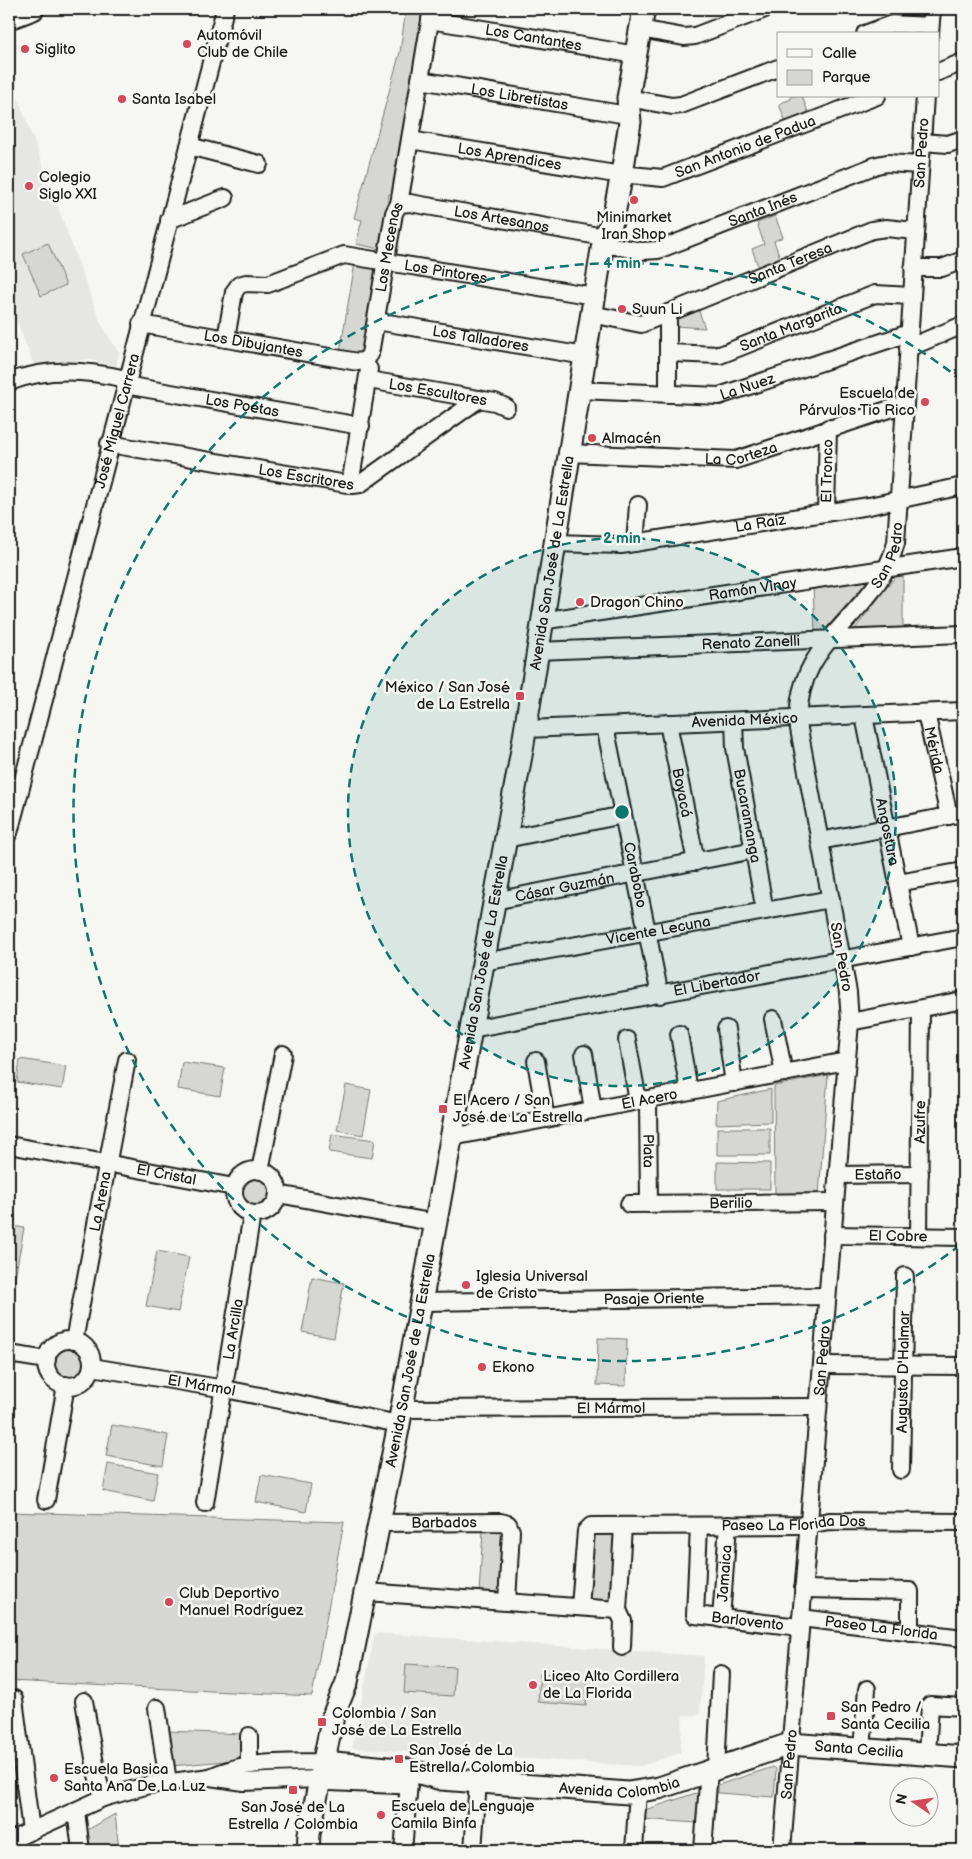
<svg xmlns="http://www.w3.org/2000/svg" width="972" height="1859" viewBox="0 0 972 1859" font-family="'Balsamiq Sans',sans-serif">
<rect width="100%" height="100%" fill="#f6f6f2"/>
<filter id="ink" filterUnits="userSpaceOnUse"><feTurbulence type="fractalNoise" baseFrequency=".02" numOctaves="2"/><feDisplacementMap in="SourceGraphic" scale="10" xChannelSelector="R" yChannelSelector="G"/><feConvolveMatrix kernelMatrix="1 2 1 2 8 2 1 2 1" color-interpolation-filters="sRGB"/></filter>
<g filter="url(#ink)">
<path fill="#e6e6e2" d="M9 73 100 322 119 353 116 366 86 359 35 369 9 299Z
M375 1633 704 1656 700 1715H683L680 1753 641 1766 352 1748Z"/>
<path fill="#d6d6d2" stroke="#797977" d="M406 9H426L394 194H389L380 249 356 244 362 220 354 218 400 52Z
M791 96H802L810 117 787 126 779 104 791 99Z
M775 216 783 237 774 241 782 263 760 272 752 249 764 244 757 223Z
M48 243 66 285 41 296 23 254Z
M355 263 378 267 362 355 340 351Z
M697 306 705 328 674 326 673 314Z
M875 573 821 634H815L813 585Z
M896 576H903V632L850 635Z
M20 1059 66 1066 62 1089 17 1082Z
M182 1062 225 1068 220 1096 178 1089Z
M828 1075 819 1195H775L774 1086Z
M346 1085 371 1090 363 1135 337 1130Z
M771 1089V1122L716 1124 717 1101Z
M717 1128H770V1155H717Z
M332 1134 375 1140 372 1158 329 1152Z
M717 1162 770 1163V1189H717Z
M238 1192a17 17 0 1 1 34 0a17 17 0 1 1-34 0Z
M9 1225 24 1228 14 1283 9 1282Z
M157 1251 189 1257 178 1312 146 1306Z
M312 1277 344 1283 334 1338 302 1332Z
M598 1338 627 1339 626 1386 597 1385Z
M50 1363a19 19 0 1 1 38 0a19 19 0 1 1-38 0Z
M112 1425 168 1435 163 1466 106 1456Z
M108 1464 158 1473 153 1501 103 1491Z
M261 1475 311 1484 306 1512 256 1502Z
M9 1512 344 1522 312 1696 9 1681Z
M498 1529 505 1535 501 1589 497 1594 479 1593 483 1531Z
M590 1532 619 1534 613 1605 584 1603Z
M406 1664 455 1667 453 1696 404 1693Z
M540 1673 588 1677 586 1706 538 1702Z
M165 1731 244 1734 246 1759 171 1766Z
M773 1767 776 1769 774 1797 718 1793V1785Z
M696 1793 699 1796 697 1823 641 1819 642 1811Z
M115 1814 119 1850H86L84 1832Z"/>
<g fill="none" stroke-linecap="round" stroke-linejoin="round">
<defs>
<g id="minor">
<path id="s1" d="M430 20 636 55"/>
<path d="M640 29 684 37 695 36 765 9"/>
<path d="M865 34 892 24 930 26"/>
<path d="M930 34 932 9"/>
<path d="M938 72 963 62"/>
<path id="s2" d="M420 80 621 114"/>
<path d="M628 98 672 106 681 105 778 68"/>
<path id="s3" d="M410 140 609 173 663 178 877 96"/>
<path d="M922 142 948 144 963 139"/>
<path d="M189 146 259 164"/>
<path id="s4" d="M399 204 410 203 604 237"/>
<path d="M169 220 225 198"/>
<path id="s5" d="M603 244 642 251 658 250 877 165 887 163 920 165"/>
<path d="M913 268H942L963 260"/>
<path d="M668 313V394"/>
<path id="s6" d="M591 314 641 324 872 230 886 228 915 231"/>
<path id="s7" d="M376 321 585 356"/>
<path id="s8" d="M141 324 358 362 366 360"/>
<path id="s9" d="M226 339 234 292 239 285 246 283 268 284 344 255 594 296"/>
<path d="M908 348 963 325"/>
<path id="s10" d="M668 353 720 355 875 294 911 296"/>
<path id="s11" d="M366 360 370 354 394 213 399 204 432 9"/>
<path id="s12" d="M369 380 495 402 506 407"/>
<path d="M9 382C48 367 86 370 126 379"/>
<path id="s13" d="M125 385 361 426"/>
<path id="s14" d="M579 390 719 396 909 333"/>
<path id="s15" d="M109 444 353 485 360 484 479 399"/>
<path id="s16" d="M568 453 736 460 905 404"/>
<path d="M350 485 369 369"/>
<path id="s17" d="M826 513 828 428"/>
<path id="s18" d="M554 543 621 545 869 506 963 486"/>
<path d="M635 543 638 505"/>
<path id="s19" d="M541 621 963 557"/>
<path id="s20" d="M537 651 963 634"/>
<path id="s21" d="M926 713 949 816"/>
<path id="s22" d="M864 716 911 947"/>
<path id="s23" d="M734 721 735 748 765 911"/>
<path id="s24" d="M668 723 696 862"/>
<path id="s25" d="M605 726 660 995"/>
<path id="s26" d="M526 729 963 711"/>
<path id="s27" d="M9 833 225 9"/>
<path d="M506 839 623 815"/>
<path d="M820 841 963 813"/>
<path d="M898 883 963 871"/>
<path id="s28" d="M494 901 754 850"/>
<path id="s29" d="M483 962 831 899"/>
<path d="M773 1019 784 1073"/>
<path d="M850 1022 963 1000"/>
<path id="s30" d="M471 1029 963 937"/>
<path d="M726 1029 734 1083"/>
<path d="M679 1034 689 1091"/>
<path d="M627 1040 638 1101"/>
<path d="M584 1054 593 1110"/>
<path d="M536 1061 546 1119"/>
<path id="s31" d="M648 1099 649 1204"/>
<path id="s32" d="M452 1137 846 1061"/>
<path id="s33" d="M9 1145 234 1187"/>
<circle cx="256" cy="1192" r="22"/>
<path d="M260 1171 283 1054"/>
<path id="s34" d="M837 1175 920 1174"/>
<path d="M278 1194 436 1223"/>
<path id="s35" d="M629 1204 835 1202"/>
<path id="s36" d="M832 1235 963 1237"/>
<path id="s37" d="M919 1236 921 1009"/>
<path id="s38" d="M422 1302 827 1296"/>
<circle cx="69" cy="1363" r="23"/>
<path id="s39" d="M74 1341 127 1060"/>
<path d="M9 1354 47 1360"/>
<path d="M822 1365 963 1366"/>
<path id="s40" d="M92 1367 225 1389 399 1424"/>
<path id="s41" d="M402 1409 818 1407"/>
<path id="s42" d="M901 1470 905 1276"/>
<path d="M46 1500 66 1385"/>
<path id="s43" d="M205 1503 252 1214"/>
<path id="s44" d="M379 1523 501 1522 508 1524 511 1531 507 1602"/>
<path id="s45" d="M699 1526 695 1615 800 1627"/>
<path d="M803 1589 910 1591V1632"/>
<path d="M366 1592 618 1610"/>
<path id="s46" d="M580 1607 586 1531 591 1526 808 1525 829 1521 963 1522"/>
<path id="s47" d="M801 1618 963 1638"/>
<path id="s48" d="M721 1619 728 1525"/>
<path d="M622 1647 623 1621 618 1610 623 1526"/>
<path d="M14 1699 31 1831"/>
<path d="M84 1701 97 1775 103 1798"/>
<path d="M157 1708 168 1782"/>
<path d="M862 1749 867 1689"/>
<path d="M927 1754 930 1705 963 1707"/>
<path d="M249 1764V1736"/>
<path d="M716 1768 721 1674"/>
<path d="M210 1777C246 1760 285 1763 324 1762"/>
<path d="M76 1811 81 1850"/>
<path d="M9 1841 103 1798 149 1785 210 1777 244 1782 320 1779"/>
<path d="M403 1850 409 1783"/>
<path d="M473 1850 478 1782"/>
<path d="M634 1850 638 1792"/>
<path d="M703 1850 709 1770"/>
<path id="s49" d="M782 1850 850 1022 848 992 799 729C791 639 876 619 896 543L925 96"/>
</g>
<g id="major">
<path d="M9 18 33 9"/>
<path id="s50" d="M324 1762 409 1770 441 1779 628 1793 659 1788 790 1744 963 1757"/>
<path d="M320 1779 407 1783"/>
<path id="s51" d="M308 1850 309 1834 333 1716 347 1682 399 1424 522 750 604 237 613 219 622 174 630 122 628 98 644 9"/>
</g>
</defs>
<use href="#minor" stroke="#1c1c1c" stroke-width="20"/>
<use href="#major" stroke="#1c1c1c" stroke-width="25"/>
<use href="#minor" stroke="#f6f6f2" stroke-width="16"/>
<use href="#major" stroke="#f6f6f2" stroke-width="21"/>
</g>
</g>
<circle cx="622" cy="812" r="274" fill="#0f766e" fill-opacity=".12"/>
<g fill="none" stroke="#0f766e" stroke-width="2.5" stroke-dasharray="9 6">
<circle cx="622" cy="812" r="274"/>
<path d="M960 1245A549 549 0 1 1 960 379"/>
</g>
<g fill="#d1495b" stroke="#f6f6f2" stroke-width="2">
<circle cx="187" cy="44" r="5"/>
<circle cx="25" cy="49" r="5"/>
<circle cx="122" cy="99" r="5"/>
<circle cx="29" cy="186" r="5"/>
<circle cx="634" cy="200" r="5"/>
<circle cx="622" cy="309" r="5"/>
<circle cx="925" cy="402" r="5"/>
<circle cx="592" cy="438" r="5"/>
<circle cx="580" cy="602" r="5"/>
<rect x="515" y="691" width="10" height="10" rx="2.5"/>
<rect x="438" y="1104" width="10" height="10" rx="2.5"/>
<circle cx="466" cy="1285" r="5"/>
<circle cx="482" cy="1367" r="5"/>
<circle cx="169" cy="1602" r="5"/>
<circle cx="533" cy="1685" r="5"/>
<rect x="826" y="1711" width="10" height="10" rx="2.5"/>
<rect x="317" y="1717" width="10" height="10" rx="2.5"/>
<rect x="394" y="1754" width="10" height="10" rx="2.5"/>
<circle cx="54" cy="1778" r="5"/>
<rect x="288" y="1785" width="10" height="10" rx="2.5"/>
<circle cx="381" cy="1815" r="5"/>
</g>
<g text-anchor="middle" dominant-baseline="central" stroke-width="5" stroke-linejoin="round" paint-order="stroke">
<g font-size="15" fill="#1c1c1c" stroke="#f6f6f2" text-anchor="start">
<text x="197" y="35">Automóvil<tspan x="197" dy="17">Club de Chile</tspan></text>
<text x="35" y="49">Siglito</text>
<text x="132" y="99">Santa Isabel</text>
<text x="39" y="177">Colegio<tspan x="39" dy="17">Siglo XXI</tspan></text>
<text x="634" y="217" text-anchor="middle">Minimarket<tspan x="634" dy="17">Iran Shop</tspan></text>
<text x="632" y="309">Suun Li</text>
<text x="915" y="393" text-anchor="end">Escuela de<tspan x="915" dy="17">Párvulos Tio Rico</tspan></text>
<text x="602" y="438">Almacén</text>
<text x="590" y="602">Dragon Chino</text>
<text x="510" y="687" text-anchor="end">México / San José<tspan x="510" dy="17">de La Estrella</tspan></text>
<text x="453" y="1100">El Acero / San<tspan x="453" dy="17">José de La Estrella</tspan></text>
<text x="476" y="1276">Iglesia Universal<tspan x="476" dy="17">de Cristo</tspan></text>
<text x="492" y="1367">Ekono</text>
<text x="179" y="1593">Club Deportivo<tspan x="179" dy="17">Manuel Rodríguez</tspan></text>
<text x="543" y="1676">Liceo Alto Cordillera<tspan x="543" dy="17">de La Florida</tspan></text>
<text x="841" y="1707">San Pedro /<tspan x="841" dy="17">Santa Cecilia</tspan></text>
<text x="332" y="1713">Colombia / San<tspan x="332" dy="17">José de La Estrella</tspan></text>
<text x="409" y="1750">San José de La<tspan x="409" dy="17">Estrella/ Colombia</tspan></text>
<text x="64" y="1769">Escuela Basica<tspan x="64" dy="17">Santa Ana De La Luz</tspan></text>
<text x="391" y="1806">Escuela de Lenguaje<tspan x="391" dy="17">Camila Binfa</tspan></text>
<text x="293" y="1807" text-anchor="middle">San José de La<tspan x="293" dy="17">Estrella / Colombia</tspan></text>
</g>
<g font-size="15" fill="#1c1c1c" stroke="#f6f6f2">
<text stroke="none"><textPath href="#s1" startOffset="105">Los Cantantes</textPath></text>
<text stroke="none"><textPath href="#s2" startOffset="101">Los Libretistas</textPath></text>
<text stroke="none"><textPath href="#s3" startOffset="344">San Antonio de Padua</textPath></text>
<text stroke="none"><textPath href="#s49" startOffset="1735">San Pedro</textPath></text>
<text stroke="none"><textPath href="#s3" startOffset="101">Los Aprendices</textPath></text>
<text stroke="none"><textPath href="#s5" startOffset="168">Santa Inés</textPath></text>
<text stroke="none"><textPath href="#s4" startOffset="104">Los Artesanos</textPath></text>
<text stroke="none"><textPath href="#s11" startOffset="116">Los Mecenas</textPath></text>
<text stroke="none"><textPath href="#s6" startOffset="212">Santa Teresa</textPath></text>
<text stroke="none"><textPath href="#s9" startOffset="270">Los Pintores</textPath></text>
<text stroke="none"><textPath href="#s10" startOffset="128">Santa Margarita</textPath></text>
<text stroke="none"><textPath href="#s7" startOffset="106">Los Talladores</textPath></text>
<text stroke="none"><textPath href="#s8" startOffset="114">Los Dibujantes</textPath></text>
<text stroke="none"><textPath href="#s14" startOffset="170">La Nuez</textPath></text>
<text stroke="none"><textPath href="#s12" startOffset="70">Los Escultores</textPath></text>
<text stroke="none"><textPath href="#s13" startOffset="119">Los Poetas</textPath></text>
<text stroke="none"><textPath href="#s27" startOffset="426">José Miguel Carrera</textPath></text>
<text stroke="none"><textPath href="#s16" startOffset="174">La Corteza</textPath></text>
<text stroke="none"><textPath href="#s17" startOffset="42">El Tronco</textPath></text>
<text stroke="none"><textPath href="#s15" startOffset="200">Los Escritores</textPath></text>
<text stroke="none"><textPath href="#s18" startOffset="208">La Raíz</textPath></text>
<text stroke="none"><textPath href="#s49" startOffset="1330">San Pedro</textPath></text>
<text stroke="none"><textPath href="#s51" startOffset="1311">Avenida San José de La Estrella</textPath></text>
<text stroke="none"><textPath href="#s19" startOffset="214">Ramón Vinay</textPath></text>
<text stroke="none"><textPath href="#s20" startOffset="214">Renato Zanelli</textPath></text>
<text stroke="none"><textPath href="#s26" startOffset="219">Avenida México</textPath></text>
<text stroke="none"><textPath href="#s21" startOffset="38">Mérida</textPath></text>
<text stroke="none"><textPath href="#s24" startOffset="71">Boyacá</textPath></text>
<text stroke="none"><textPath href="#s23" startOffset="96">Bucaramanga</textPath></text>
<text stroke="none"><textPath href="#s22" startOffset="118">Angostura</textPath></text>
<text stroke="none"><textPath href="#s25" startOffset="152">Carabobo</textPath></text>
<text stroke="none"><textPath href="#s28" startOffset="72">Cásar Guzmán</textPath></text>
<text stroke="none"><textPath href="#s29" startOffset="178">Vicente Lecuna</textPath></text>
<text transform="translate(841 957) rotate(80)">San Pedro</text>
<text stroke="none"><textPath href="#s51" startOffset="906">Avenida San José de La Estrella</textPath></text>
<text stroke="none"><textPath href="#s30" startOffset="250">El Libertador</textPath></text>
<text stroke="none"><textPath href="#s32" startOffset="201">El Acero</textPath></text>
<text stroke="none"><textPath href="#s37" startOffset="114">Azufre</textPath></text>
<text stroke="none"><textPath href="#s31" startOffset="52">Plata</textPath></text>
<text stroke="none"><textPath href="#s33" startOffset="160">El Cristal</textPath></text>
<text stroke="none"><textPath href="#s34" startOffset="41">Estaño</textPath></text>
<text stroke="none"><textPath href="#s39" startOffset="142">La Arena</textPath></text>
<text stroke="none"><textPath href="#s35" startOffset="102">Berilio</textPath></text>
<text stroke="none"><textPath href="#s36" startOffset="66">El Cobre</textPath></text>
<text stroke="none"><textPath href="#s38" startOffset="232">Pasaje Oriente</textPath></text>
<text stroke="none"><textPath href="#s43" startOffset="176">La Arcilla</textPath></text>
<text stroke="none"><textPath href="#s51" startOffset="501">Avenida San José de La Estrella</textPath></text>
<text stroke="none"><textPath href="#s49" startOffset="491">San Pedro</textPath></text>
<text stroke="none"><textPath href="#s42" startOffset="98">Augusto D'Halmar</textPath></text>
<text stroke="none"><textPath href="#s40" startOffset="111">El Mármol</textPath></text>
<text stroke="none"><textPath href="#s41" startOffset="209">El Mármol</textPath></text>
<text stroke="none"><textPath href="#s44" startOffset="65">Barbados</textPath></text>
<text stroke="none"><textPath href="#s46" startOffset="286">Paseo La Florida Dos</textPath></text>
<text stroke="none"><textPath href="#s48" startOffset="46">Jamaica</textPath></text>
<text stroke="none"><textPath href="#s45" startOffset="142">Barlovento</textPath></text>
<text stroke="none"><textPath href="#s47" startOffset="81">Paseo La Florida</textPath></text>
<text stroke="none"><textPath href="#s50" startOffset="545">Santa Cecilia</textPath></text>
<text stroke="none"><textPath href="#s49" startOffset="86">San Pedro</textPath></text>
<text stroke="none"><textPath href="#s50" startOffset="298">Avenida Colombia</textPath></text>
</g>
</g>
<circle cx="622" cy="812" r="8" fill="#0f766e" stroke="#f6f6f2" stroke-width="2.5"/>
<g font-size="15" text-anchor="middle" font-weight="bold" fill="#0f766e" stroke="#f6f6f2" stroke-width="5" stroke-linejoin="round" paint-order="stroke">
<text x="622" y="268">4 min</text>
<text x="622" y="543">2 min</text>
</g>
<rect width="972" height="1859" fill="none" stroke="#f6f6f2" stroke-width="30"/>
<rect x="15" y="15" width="942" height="1829" fill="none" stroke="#1c1c1c" stroke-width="2" filter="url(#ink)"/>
<rect x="777" y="32" width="162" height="65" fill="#f6f6f2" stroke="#9f9f9c"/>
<rect x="787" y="49" width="25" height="8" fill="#f6f6f2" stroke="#9f9f9c"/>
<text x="822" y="58" font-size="15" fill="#1c1c1c">Calle</text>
<rect x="787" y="70" width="25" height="15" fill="#d6d6d2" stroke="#9f9f9c"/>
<text x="822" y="82" font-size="15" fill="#1c1c1c">Parque</text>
<g transform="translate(914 1802) rotate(283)"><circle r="24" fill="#f6f6f2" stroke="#9f9f9c"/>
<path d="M0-4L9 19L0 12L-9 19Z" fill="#d1495b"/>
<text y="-8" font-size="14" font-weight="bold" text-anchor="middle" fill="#1c1c1c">N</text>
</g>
</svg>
